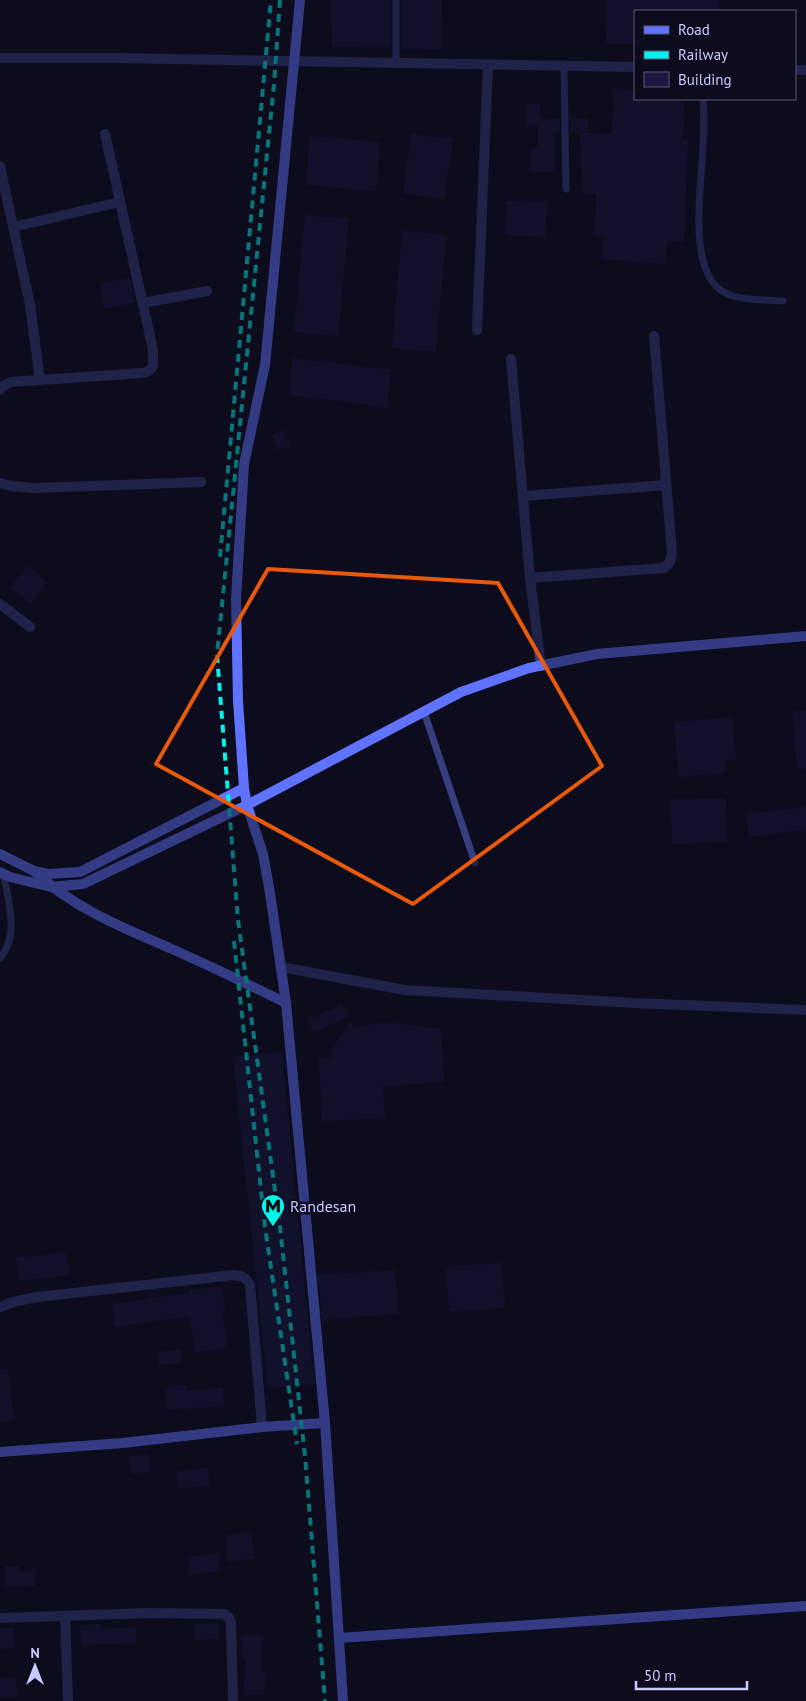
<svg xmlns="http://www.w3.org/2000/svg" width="806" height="1701" font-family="'PT Sans',sans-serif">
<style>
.building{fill:#1a183f}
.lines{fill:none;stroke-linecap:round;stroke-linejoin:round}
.lane{stroke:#363e7e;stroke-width:7}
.street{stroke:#363e7e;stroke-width:10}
.secondary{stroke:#6073ff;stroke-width:10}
.rail{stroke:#00f4e9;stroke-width:4;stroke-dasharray:8 6;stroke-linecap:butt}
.marked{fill:none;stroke:#e8590c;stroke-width:4;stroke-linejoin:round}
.labels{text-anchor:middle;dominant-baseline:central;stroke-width:5;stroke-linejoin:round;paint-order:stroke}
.poi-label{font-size:16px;fill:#c9caff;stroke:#0c0c1e;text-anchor:start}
</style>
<rect width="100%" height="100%" fill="#0c0c1e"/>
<g class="building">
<path d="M331,0H391V46L332,47Z"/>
<path d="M401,0H442L441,50L401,49Z"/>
<path d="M607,0H719V11H635V44H606Z"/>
<path d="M614,89L635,91V99H685L683,115H685L682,139H688L684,242L667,241L665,264L602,259L604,236H595L596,194L583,195L580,133L611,134L615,102L613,101Z"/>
<path d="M527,104H540V119L560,118V132H555V172H531V149H538V125H527Z"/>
<path d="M570,118H588L589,131L570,132Z"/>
<path d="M411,134L453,139L444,199L403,193Z"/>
<path d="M310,136L380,142L376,191L306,185Z"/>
<path d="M506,201L547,203L545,237L505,235Z"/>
<path d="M305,215L349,219L338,336L294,332Z"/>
<path d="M402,231L446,235L436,352L392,348Z"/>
<path d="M130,277L135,302L105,309L100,284Z"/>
<path d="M293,358L391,370L387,407L289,395Z"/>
<path d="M284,430L290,446L278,450L272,435Z"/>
<path d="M27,566L47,582L31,603L10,587Z"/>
<path d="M806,710V769H797L792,711Z"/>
<path d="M732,717L736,760L725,761V773L679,777L674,722Z"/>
<path d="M726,798L727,842L672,844L671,799Z"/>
<path d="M806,807V830L749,837L746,814Z"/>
<path d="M342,1004L348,1017L314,1032L308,1020Z"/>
<path d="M351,1022L353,1028L384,1022L441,1029L444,1082L383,1086L385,1118L322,1121L319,1059L330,1058L333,1047Z"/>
<path d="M282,1052L314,1384L268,1388L233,1057Z"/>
<path d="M66,1252L70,1275L19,1281L16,1258Z"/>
<path d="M502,1263L505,1308L449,1311L446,1266Z"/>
<path d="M395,1270L399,1314L322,1319L318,1275Z"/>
<path d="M222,1286L225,1310H222L227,1348L195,1352L190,1316L115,1327L112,1304L149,1299V1298L190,1293L189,1290Z"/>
<path d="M181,1350V1363L159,1365V1351Z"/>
<path d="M0,1369H8L14,1420L0,1422Z"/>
<path d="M187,1385V1390L223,1388L224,1406L167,1410L166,1386Z"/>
<path d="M148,1454L151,1471L131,1474L128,1457Z"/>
<path d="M208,1468L209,1485L178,1489L176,1471Z"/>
<path d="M251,1532L255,1558L228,1562L225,1535Z"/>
<path d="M218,1554L220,1571L190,1574L188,1557Z"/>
<path d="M5,1566H19V1571H35V1586L5,1587Z"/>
<path d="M218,1623L219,1639L195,1640L194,1624Z"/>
<path d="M100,1624L101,1629L136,1627V1643L81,1645L80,1625Z"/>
<path d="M0,1628H14L15,1648L0,1649Z"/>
<path d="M242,1635H262L261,1672H265L264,1695H244L245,1658H241Z"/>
<path d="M16,1677L17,1697L0,1698V1678Z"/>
</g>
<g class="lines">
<g class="lane">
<path d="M396,64V0"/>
<path d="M564,66L566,189"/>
<path d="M703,99C704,114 704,130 703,145C702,182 688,259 717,287C732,302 763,299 783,301"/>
<path d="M424,712L475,863"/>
<path d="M0,958C20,935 8,899 3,873"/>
</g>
<g class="street">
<path d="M0,58H116L635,67"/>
<path d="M795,70H806"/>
<path d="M0,166L30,305L40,380"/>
<path d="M13,227L120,202"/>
<path d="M143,303L207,291"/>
<path d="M477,330L488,65"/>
<path d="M511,359L530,578L541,666"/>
<path d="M0,390L3,386L11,382L142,373L149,371L153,366V350L105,134"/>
<path d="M0,483L11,486L35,488L201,482"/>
<path d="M523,496L666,485"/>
<path d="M530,578L664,568C670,564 671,560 672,553L654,336"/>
<path d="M0,604L30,627"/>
<path d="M281,967L405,990L634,1003L806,1010"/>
<path d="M0,1307L13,1302L37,1297L234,1275C242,1276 246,1277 250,1285L262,1427"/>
<path d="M65,1616L68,1701"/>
<path d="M0,1618L149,1613L225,1614L229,1618L231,1623L233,1701"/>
</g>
<g class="secondary">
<path d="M300,0L265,365L244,464L236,599L238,701L244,788L247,805L263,854L270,893L286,1003L325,1423L343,1701"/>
<path d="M0,854L34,871L48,874L80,872L244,788"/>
<path d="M34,871C73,908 123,928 172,949C210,966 248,984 286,1003"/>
<path d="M0,872L10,877L51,887L83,884L247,805L461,692L529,668L597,654L806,636"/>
<path d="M0,1452L123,1443L262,1427L325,1423"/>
<path d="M339,1638L806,1606"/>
</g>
<g class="rail">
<path d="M280,0L274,84L217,655L238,920L280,1227L305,1456L325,1701"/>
<path d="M220,557L271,0"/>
<path d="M234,941L265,1227L297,1444"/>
</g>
</g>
<path d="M0 0H806V1701H0ZM268,569L498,583L602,766L413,904L156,764Z" fill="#0c0c1e" fill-opacity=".55" fill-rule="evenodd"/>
<path class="marked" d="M268,569L498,583L602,766L413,904L156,764Z"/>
<defs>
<g id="metro-pin" transform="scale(1.25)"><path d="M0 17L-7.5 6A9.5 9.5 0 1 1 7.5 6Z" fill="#00f4e9" stroke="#0c0c1e"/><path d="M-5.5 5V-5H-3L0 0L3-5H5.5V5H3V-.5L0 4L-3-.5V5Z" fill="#111"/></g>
</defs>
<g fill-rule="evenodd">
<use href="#metro-pin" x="273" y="1206"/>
</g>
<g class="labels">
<g class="poi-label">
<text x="290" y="1206">Randesan</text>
</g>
</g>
<rect x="634" y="10" width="162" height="90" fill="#0c0c1e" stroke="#585878"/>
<rect x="644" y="26" width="25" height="8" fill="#6073ff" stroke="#585878"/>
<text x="678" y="35" font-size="15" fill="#c9caff">Road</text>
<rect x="644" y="51" width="25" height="8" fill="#00f4e9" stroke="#585878"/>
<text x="678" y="60" font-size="15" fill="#c9caff">Railway</text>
<rect x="644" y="72" width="25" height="15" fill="#1a183f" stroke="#585878"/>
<text x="678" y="85" font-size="15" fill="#c9caff">Building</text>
<g transform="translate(35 1666)" stroke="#0c0c1e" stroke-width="4" paint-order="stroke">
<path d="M0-4L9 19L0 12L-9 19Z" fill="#c9caff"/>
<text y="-8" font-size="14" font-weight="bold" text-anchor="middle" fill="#c9caff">N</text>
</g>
<path d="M636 1681v8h111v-8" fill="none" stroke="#c9caff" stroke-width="2.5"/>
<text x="644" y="1681" font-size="15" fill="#c9caff" stroke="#0c0c1e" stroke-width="4" paint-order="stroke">50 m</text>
</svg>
